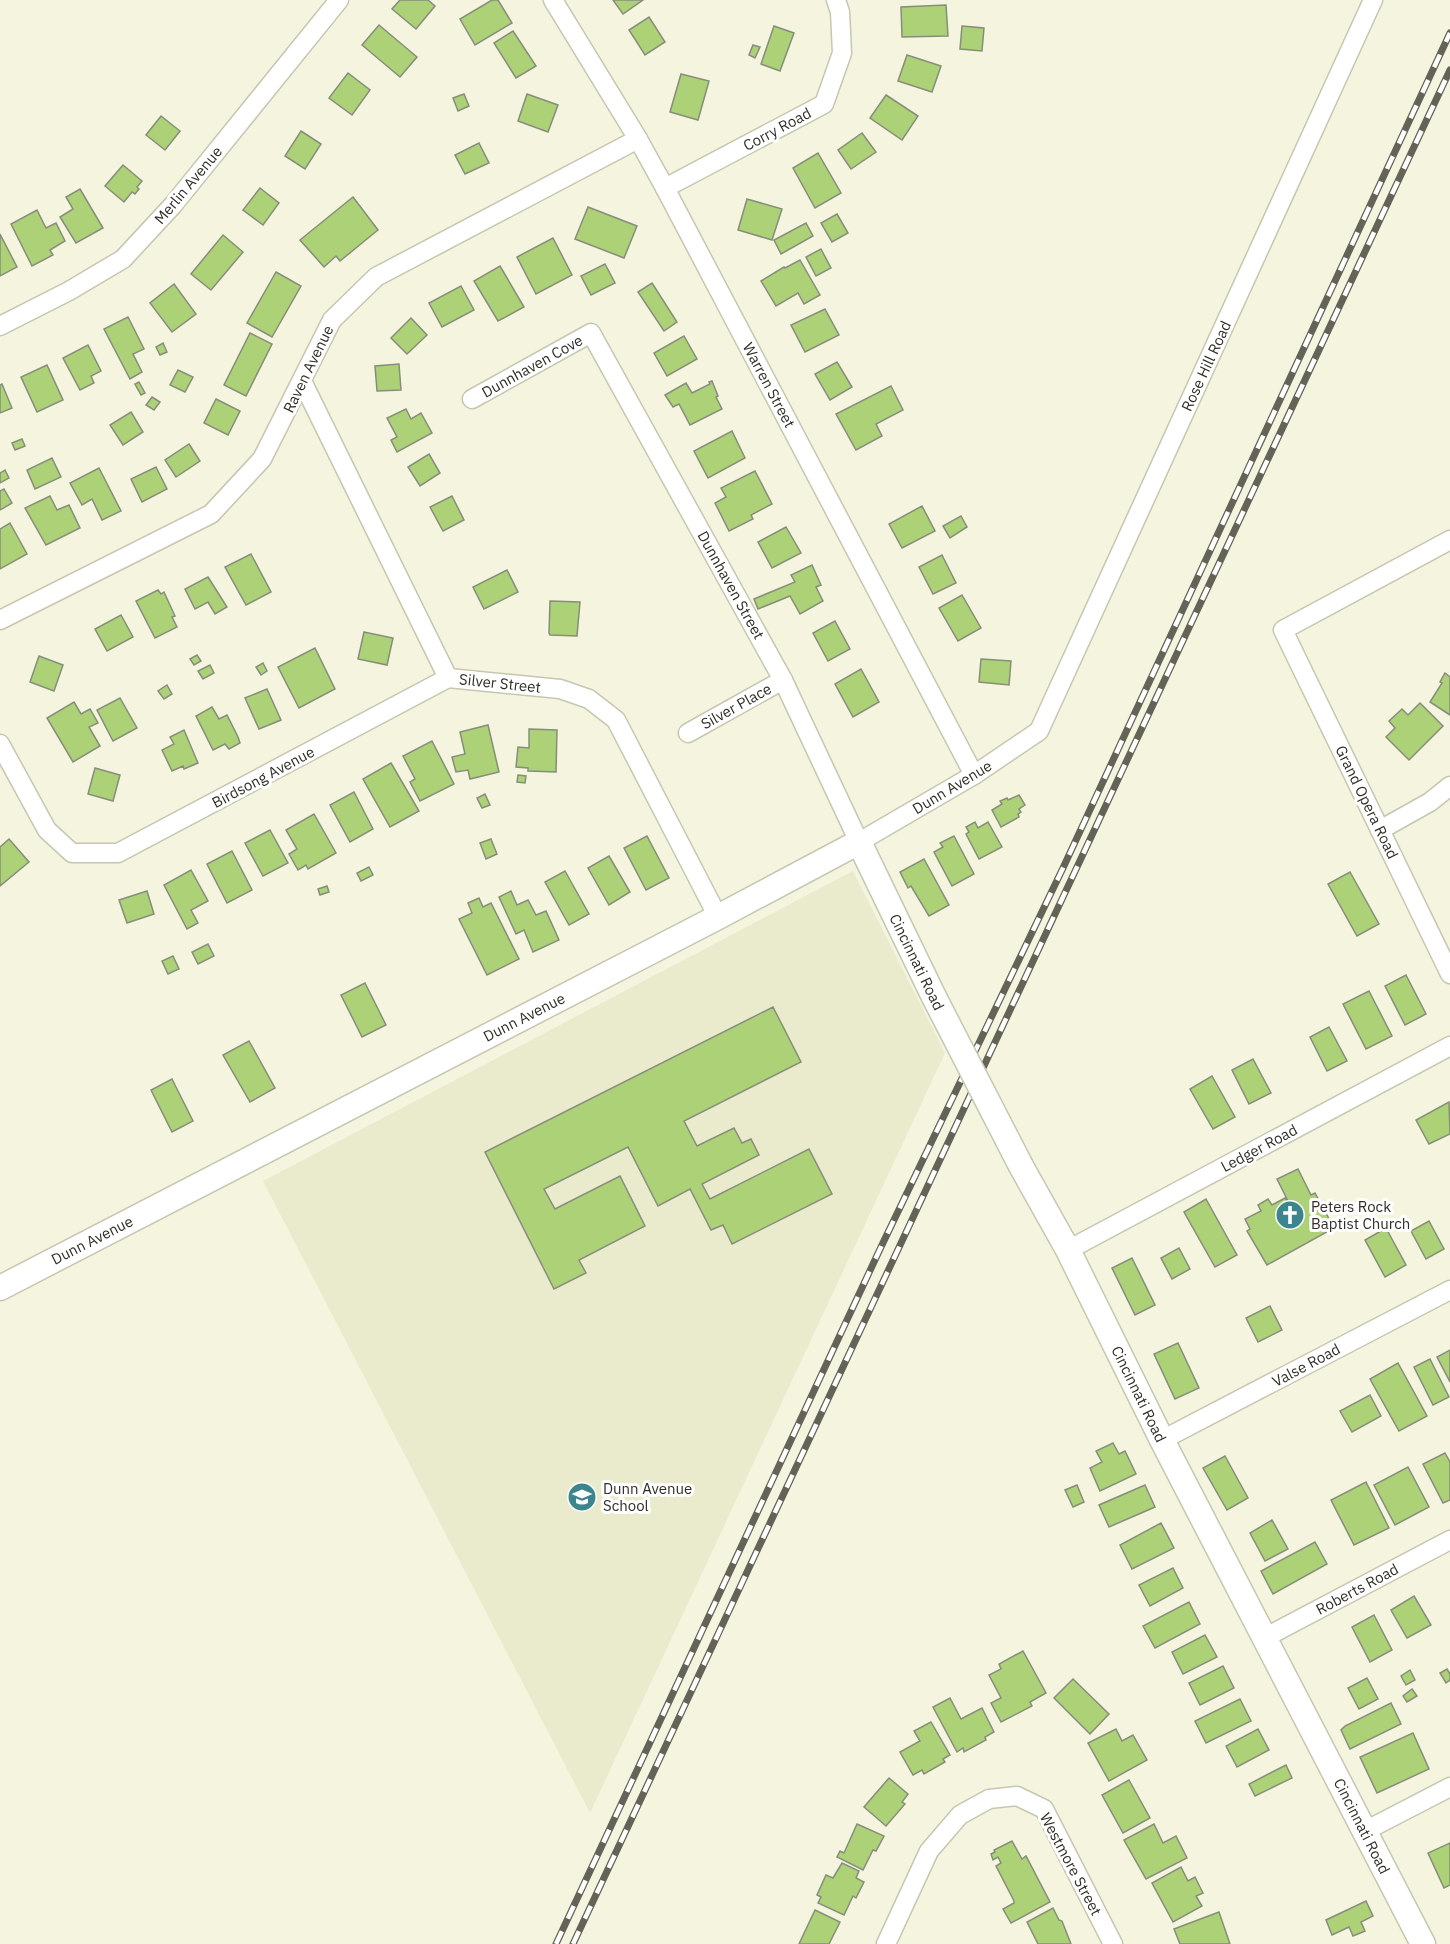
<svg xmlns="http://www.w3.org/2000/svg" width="1450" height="1944" font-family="'IBM Plex Sans',sans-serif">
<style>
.built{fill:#eaeacd}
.building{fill:#add177;stroke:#868e7b;stroke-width:1.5}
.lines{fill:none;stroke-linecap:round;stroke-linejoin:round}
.street-casing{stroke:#c6c7b1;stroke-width:21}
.secondary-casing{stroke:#c6c7b1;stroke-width:27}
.street{stroke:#fff;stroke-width:18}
.secondary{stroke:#fff;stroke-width:24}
.rail-casing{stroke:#636357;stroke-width:7}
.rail{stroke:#fff;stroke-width:4.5;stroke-dasharray:14;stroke-linecap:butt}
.secondary-bridge-casing{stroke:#c6c7b1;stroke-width:27;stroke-linecap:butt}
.secondary-bridge{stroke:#fff;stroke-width:24}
.labels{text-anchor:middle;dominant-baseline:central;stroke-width:6;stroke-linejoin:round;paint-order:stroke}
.street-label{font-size:15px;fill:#2f2f27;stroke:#fff}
.poi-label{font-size:15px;fill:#2f2f27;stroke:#fff;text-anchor:start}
</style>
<rect width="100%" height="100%" fill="#f5f5df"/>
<path class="built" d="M853,871L945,1053L590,1813L263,1181Z"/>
<g class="building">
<path d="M400,0H428L435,6L416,29L392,9Z"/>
<path d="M492,0H498L512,23L475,45L460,19Z"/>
<path d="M613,0H643L623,14Z"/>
<path d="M946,5L948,36L902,37L901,7Z"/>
<path d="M649,17L665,42L645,55L629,30Z"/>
<path d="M379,25L417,57L400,77L362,45Z"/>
<path d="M774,26L794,33L780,71L761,64Z"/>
<path d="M962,26L984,28L982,51L960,49Z"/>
<path d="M513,31L536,66L516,78L494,43Z"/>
<path d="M753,45L760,47L755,58L749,55Z"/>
<path d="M907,55L941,66L932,92L898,81Z"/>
<path d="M348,73L370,90L352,115L329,98Z"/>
<path d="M681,74L709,81L698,120L670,112Z"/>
<path d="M464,94L469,106L458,111L453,98Z"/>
<path d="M527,94L558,105L548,132L518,121Z"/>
<path d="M886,95L918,116L902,140L870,118Z"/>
<path d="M161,116L180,131L165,150L146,135Z"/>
<path d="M301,131L321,144L305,169L285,156Z"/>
<path d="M862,133L876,152L851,169L838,150Z"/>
<path d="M479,143L489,163L465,174L455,155Z"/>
<path d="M818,153L841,193L815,208L793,168Z"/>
<path d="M123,165L142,181L137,187L139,189L135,194L132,192L124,202L105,186Z"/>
<path d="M260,188L279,203L263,225L243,210Z"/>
<path d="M80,189L103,228L76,243L60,217L73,209L66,197Z"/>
<path d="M353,197L378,230L340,261L336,256L324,267L300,240Z"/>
<path d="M747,199L782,209L772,240L738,230Z"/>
<path d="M588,207L637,226L624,258L575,239Z"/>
<path d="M37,210L46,228L56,223L65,241L50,250L53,255L32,266L11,224Z"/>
<path d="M837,214L848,233L832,242L821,223Z"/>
<path d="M806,223L813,236L781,254L774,240Z"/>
<path d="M0,234L17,267L0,276Z"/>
<path d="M223,235L243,252L211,290L191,274Z"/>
<path d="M553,238L572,275L536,294L517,257Z"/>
<path d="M821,249L831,268L816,276L806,257Z"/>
<path d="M800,260L820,295L804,304L798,293L776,306L761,281L784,267L785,268Z"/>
<path d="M605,264L615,283L591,295L581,276Z"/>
<path d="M500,266L524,307L498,321L474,281Z"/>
<path d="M276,272L301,286L272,337L247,323Z"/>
<path d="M652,283L677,322L664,331L638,292Z"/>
<path d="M174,284L196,314L172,332L150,303Z"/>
<path d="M461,286L474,310L442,327L429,303Z"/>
<path d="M825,309L839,335L805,352L791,325Z"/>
<path d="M128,317L144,349L133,354L142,372L130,379L104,329Z"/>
<path d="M411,318L427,335L407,354L391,338Z"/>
<path d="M250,333L272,344L246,396L224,385Z"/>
<path d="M684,336L697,359L667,376L654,353Z"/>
<path d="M163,343L167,352L160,355L156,347Z"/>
<path d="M88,345L101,371L91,376L94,383L80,390L63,358Z"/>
<path d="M837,362L852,387L830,400L815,374Z"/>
<path d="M399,364L401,390L377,391L375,366Z"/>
<path d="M47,365L63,400L37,412L21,377Z"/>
<path d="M178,370L193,377L185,392L170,385Z"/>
<path d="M712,381L718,396L716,397L722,409L690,425L679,404L673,407L665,395L686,383L692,393L710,384L709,382Z"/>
<path d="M139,382L145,393L141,395L135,384Z"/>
<path d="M2,384L12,408L0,413V385Z"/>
<path d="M891,386L903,410L876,424L882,436L856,450L836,414Z"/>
<path d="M152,397L160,402L154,410L146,405Z"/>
<path d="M216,399L240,411L228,435L204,423Z"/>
<path d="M406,409L411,419L421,413L432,433L397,452L391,440L397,437L387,418Z"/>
<path d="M131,412L143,432L123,445L110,425Z"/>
<path d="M732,431L745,458L708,478L694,451Z"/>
<path d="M22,439L25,446L15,450L12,443Z"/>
<path d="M189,444L200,461L176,477L165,460Z"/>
<path d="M429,454L440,473L420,486L408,467Z"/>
<path d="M52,458L61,477L35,489L27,470Z"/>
<path d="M156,467L167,489L142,502L131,479Z"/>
<path d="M99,468L121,511L102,520L92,499L82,505L70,483Z"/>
<path d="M5,470L9,478L0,483V473Z"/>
<path d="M755,471L772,504L751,515L753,519L729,531L715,503L726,497L721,488Z"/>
<path d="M4,489L12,503L0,510V491Z"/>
<path d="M50,496L57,510L69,505L80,528L46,545L25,508Z"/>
<path d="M452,496L464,520L443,531L430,507Z"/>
<path d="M922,506L935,531L902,548L889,524Z"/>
<path d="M961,516L967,527L950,538L943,526Z"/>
<path d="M10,523L27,554L0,569V529Z"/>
<path d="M786,527L801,553L772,568L758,542Z"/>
<path d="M251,554L271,592L246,605L225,567Z"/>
<path d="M942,555L956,583L933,594L919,567Z"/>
<path d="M812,565L821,585L816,587L823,601L800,614L790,596L758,609L754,599L795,582L791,575Z"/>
<path d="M507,570L518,592L484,609L473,587Z"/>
<path d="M208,577L227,607L215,614L208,602L195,609L185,589Z"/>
<path d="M158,590L161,594L164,592L175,616L172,617L177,627L155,638L136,601Z"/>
<path d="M962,595L981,628L958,641L939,608Z"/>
<path d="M550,601L580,602L577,636L550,635L549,633Z"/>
<path d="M121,615L133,637L107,651L95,629Z"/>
<path d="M835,621L850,649L828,661L813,633Z"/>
<path d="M364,632L393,638L387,665L358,659Z"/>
<path d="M315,648L335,689L299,708L278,667Z"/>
<path d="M197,655L201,661L194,665L190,659Z"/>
<path d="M39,656L63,665L54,691L30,682Z"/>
<path d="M981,659L1011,661L1009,685L979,682Z"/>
<path d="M263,663L267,671L261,675L256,667Z"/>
<path d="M210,665L214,673L203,679L198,671Z"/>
<path d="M861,669L879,702L853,717L835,684Z"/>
<path d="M1445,673L1450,677V715L1430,702L1442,683L1440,682Z"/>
<path d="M167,685L172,694L164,699L158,691Z"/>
<path d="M267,689L281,720L259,729L245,698Z"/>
<path d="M120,698L137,728L113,741L97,710Z"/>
<path d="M74,702L81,714L90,709L98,723L89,727L100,746L73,762L47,718Z"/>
<path d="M1420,703L1443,726L1409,760L1386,737L1395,728L1389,721L1402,709L1408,715Z"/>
<path d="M212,707L219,719L227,715L238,737L240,743L229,749L225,744L213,750L196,716Z"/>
<path d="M488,725L499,772L470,779L468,770L456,772L452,757L465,754L460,732Z"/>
<path d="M529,729L557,730L556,772L528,771V768L516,767L518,747L529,748Z"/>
<path d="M184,730L198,763L184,769L183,766L172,771L162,750L174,744L170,737Z"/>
<path d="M432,741L454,784L420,801L410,782L415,779L403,756Z"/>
<path d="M391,763L419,811L390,827L363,779Z"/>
<path d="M95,768L120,775L113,801L88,794Z"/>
<path d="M518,775L526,776L525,783L517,782Z"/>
<path d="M354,792L373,829L350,842L330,805Z"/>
<path d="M485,794L490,805L482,808L477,798Z"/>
<path d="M1019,795L1025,805L1019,809L1021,812L1018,814L1019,817L1001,827L992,810L1002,804L1000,801L1007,798L1008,800Z"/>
<path d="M314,814L336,853L308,869L306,865L298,870L289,854L297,849L286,830Z"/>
<path d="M975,822L978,828L988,822L1002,847L979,859L966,834L969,832L966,827Z"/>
<path d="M270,830L288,863L263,876L245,843Z"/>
<path d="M647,836L669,878L646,890L624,848Z"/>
<path d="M954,836L974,874L952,886L934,852L943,847L940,843Z"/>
<path d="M9,839L29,862L0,886V847Z"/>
<path d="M491,839L497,854L486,859L480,843Z"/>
<path d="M232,851L252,890L227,903L207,864Z"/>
<path d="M609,856L630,892L609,905L588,868Z"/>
<path d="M924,859L949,905L929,916L911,886L908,888L900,872Z"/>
<path d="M369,867L373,875L361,881L357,873Z"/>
<path d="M191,870L208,901L191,910L198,923L187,929L164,885Z"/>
<path d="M565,871L589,914L569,925L545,882Z"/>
<path d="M1350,872L1379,924L1357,936L1328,884Z"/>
<path d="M327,886L329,892L320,895L318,889Z"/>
<path d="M147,891L154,914L127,923L119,900Z"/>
<path d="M511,891L517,905L528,900L536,915L546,911L559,940L533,952L524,930L516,934L499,897Z"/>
<path d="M479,898L483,907L491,903L519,959L487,975L459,919L472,913L468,903Z"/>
<path d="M208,944L214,956L198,964L192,952Z"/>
<path d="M173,956L179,969L168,974L162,961Z"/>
<path d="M1406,975L1426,1014L1405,1025L1385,986Z"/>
<path d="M365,983L386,1025L362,1037L341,995Z"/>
<path d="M1369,991L1392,1036L1366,1049L1343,1004Z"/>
<path d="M773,1007L801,1062L684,1121L697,1146L734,1128L742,1143L751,1139L759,1155L702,1184L710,1199L809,1149L832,1194L732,1244L723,1225L711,1230L690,1189L658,1206L628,1147L544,1189L555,1209L620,1176L645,1226L579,1260L586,1273L554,1289L485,1152Z"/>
<path d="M1329,1027L1347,1061L1327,1071L1310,1037Z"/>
<path d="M249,1041L275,1088L250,1102L223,1055Z"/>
<path d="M1253,1059L1271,1093L1249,1104L1232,1070Z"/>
<path d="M1212,1076L1235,1117L1213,1129L1190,1089Z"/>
<path d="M172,1079L193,1121L172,1132L151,1090Z"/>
<path d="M1449,1102L1450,1134L1429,1144L1416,1120Z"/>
<path d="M1298,1169L1311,1195L1315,1193L1334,1228L1267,1265L1247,1231L1250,1229L1245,1219L1261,1211L1258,1205L1268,1199L1272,1205L1285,1198L1291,1207L1277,1179Z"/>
<path d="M1206,1199L1237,1255L1215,1267L1184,1212Z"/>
<path d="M1429,1221L1444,1249L1426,1259L1411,1231Z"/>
<path d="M1386,1228L1406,1265L1385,1277L1365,1240Z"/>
<path d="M1179,1248L1190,1269L1172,1279L1161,1258Z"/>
<path d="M1132,1258L1155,1305L1135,1315L1112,1268Z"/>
<path d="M1270,1306L1282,1330L1258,1342L1246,1318Z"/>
<path d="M1178,1343L1199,1388L1175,1399L1154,1354Z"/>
<path d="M1450,1350V1382L1437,1357Z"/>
<path d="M1430,1359L1449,1397L1433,1405L1414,1367Z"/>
<path d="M1398,1363L1427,1416L1399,1431L1370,1379Z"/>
<path d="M1370,1395L1381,1416L1352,1432L1340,1411Z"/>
<path d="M1113,1443L1119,1454L1125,1451L1136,1474L1100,1491L1090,1468L1102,1462L1096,1451Z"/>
<path d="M1445,1453L1450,1462V1500L1443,1503L1423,1464Z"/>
<path d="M1225,1456L1248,1498L1227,1510L1203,1468Z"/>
<path d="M1408,1467L1429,1507L1395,1525L1374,1485Z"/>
<path d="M1366,1482L1389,1528L1354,1545L1331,1500Z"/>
<path d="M1077,1485L1084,1502L1073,1507L1065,1490Z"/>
<path d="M1145,1485L1155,1507L1109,1527L1099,1505Z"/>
<path d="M1272,1520L1288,1549L1265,1561L1250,1533Z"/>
<path d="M1161,1523L1174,1548L1132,1569L1120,1545Z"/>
<path d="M1315,1542L1327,1564L1273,1594L1261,1571Z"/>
<path d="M1173,1568L1183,1588L1150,1606L1139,1585Z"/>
<path d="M1414,1596L1431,1625L1407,1638L1391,1610Z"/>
<path d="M1189,1602L1200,1624L1155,1648L1143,1626Z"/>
<path d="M1374,1615L1392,1650L1370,1662L1352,1627Z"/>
<path d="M1205,1635L1217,1657L1183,1674L1172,1652Z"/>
<path d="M1023,1651L1046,1693L1030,1702L1032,1706L1001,1722L991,1703L1001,1698L989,1675L1001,1669L999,1664Z"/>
<path d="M1223,1666L1234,1688L1200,1705L1189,1683Z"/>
<path d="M1447,1669L1450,1674V1680L1446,1683L1440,1673Z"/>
<path d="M1410,1670L1415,1680L1406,1685L1401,1676Z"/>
<path d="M1367,1678L1378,1699L1359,1709L1348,1688Z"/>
<path d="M1073,1679L1109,1714L1090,1734L1054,1698Z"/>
<path d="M1412,1689L1417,1696L1407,1702L1403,1696Z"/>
<path d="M950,1698L961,1719L982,1708L994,1732L985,1737L986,1740L964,1752L963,1748L957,1752L933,1707Z"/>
<path d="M1240,1699L1251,1721L1206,1743L1195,1721Z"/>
<path d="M1391,1703L1401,1724L1350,1749L1341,1730L1345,1726Z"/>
<path d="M931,1722L950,1755L943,1759L945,1762L924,1774L922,1770L913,1775L900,1752L920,1741L914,1731Z"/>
<path d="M1116,1729L1122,1741L1133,1735L1147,1760L1109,1781L1088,1743Z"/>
<path d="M1258,1729L1269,1750L1237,1767L1226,1746Z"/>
<path d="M1413,1733L1429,1769L1377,1793L1360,1757Z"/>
<path d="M1286,1765L1292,1778L1255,1796L1249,1784Z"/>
<path d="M889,1778L908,1794L902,1802L905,1804L886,1826L864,1807Z"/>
<path d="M1129,1780L1150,1818L1123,1833L1102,1795Z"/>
<path d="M857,1824L884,1836L876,1851L873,1850L863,1870L837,1857L840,1851L844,1853Z"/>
<path d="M1154,1824L1163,1843L1176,1836L1187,1858L1146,1879L1124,1840Z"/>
<path d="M1012,1841L1022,1859L1026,1856L1050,1902L1011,1923L1003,1909L1014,1903V1901L996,1866L1001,1863L998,1857L993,1860L991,1854L995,1852L994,1850Z"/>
<path d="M1450,1843V1885L1444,1888L1428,1853Z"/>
<path d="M842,1863L859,1871L856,1878L864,1882L856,1898L853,1896L844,1915L818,1903L821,1897L817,1895L826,1875L833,1878Z"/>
<path d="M1181,1867L1188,1881L1195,1877L1203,1893L1196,1896L1202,1906L1173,1922L1152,1883Z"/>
<path d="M1366,1901L1373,1916L1361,1922L1365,1931L1353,1936L1349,1927L1332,1935L1326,1920Z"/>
<path d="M1053,1908L1059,1920L1062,1921L1071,1944H1038L1027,1922Z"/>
<path d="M815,1910L840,1922L829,1944H799Z"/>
<path d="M1219,1912L1230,1944H1180L1174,1929Z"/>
</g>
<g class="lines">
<g class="street-casing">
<g id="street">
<path d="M553,0L638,139L665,188L974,775"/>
<path d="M665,188L824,104L842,53L840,12L836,0"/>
<path d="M0,326L69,291L123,259L173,205L339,0"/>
<path d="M302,381L448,678"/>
<path d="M472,399L591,333L783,680L859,842L974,775L1039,731L1373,0"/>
<path d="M1450,540L1283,630L1450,974"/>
<path d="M0,620L211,514L262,459L332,320L376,277L638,139"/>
<path d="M448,678L560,689L589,699L616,720L718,917"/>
<path d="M688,733L783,680"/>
<path d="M0,744L47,830L72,853H118L448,678"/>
<path d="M1380,830L1430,802L1450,786"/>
<path d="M1068,1250L1450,1046"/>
<path d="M1162,1440L1450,1290"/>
<path d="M1264,1638L1450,1540"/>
<path d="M1365,1831L1450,1787"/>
<path d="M886,1944L929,1851L960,1815L989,1799L1017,1796L1044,1809L1113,1944"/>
</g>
</g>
<g class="secondary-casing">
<g id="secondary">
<path d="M1021,1166L1068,1250L1162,1440L1423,1944"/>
<path d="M0,1288L718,917L859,842L934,997"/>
</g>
</g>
<use href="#street" class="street"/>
<use href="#secondary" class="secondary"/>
<g class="rail-casing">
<g id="rail">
<path d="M556,1944L881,1247L1063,868L1450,33"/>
<path d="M573,1944L1450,70"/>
</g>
</g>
<use href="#rail" class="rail"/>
<g class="secondary-bridge-casing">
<path id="secondary-bridge" d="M934,997L1021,1166"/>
</g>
<use href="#secondary-bridge" class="secondary-bridge"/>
</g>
<defs>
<g id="church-disc" transform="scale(1.5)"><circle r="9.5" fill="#3d858c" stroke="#fff"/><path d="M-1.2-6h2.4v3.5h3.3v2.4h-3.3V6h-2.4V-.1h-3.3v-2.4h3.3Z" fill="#fff"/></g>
<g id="school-disc" transform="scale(1.5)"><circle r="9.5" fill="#3d858c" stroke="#fff"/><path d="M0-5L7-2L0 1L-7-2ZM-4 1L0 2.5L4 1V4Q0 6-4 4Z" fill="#fff"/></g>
</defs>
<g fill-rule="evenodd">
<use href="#church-disc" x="1290" y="1215"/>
<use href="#school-disc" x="582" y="1497"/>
</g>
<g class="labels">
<g class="street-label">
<text transform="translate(777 129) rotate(-28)">Corry Road</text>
<text transform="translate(188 185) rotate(-50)">Merlin Avenue</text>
<text transform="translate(532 366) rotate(-29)">Dunnhaven Cove</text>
<text transform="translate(1206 366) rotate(-65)">Rose Hill Road</text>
<text transform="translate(308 369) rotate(-64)">Raven Avenue</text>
<text transform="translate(769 385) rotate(62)">Warren Street</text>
<text transform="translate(731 585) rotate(61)">Dunnhaven Street</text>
<text transform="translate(500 683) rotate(6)">Silver Street</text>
<text transform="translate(736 706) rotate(-29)">Silver Place</text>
<text transform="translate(263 777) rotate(-28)">Birdsong Avenue</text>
<text transform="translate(952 787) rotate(-31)">Dunn Avenue</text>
<text transform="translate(1367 802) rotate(64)">Grand Opera Road</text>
<text transform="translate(917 962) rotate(64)">Cincinnati Road</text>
<text transform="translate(524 1017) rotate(-27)">Dunn Avenue</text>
<text transform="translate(1259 1148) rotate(-28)">Ledger Road</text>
<text transform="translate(92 1240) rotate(-27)">Dunn Avenue</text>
<text transform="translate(1306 1365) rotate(-28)">Valse Road</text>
<text transform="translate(1139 1394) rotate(64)">Cincinnati Road</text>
<text transform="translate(1357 1589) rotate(-28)">Roberts Road</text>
<text transform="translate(1362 1826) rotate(63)">Cincinnati Road</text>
<text transform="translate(1071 1864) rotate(62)">Westmore Street</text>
</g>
<g class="poi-label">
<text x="1311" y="1206">Peters Rock<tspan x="1311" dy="17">Baptist Church</tspan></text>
<text x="603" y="1488">Dunn Avenue<tspan x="603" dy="17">School</tspan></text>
</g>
</g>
</svg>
